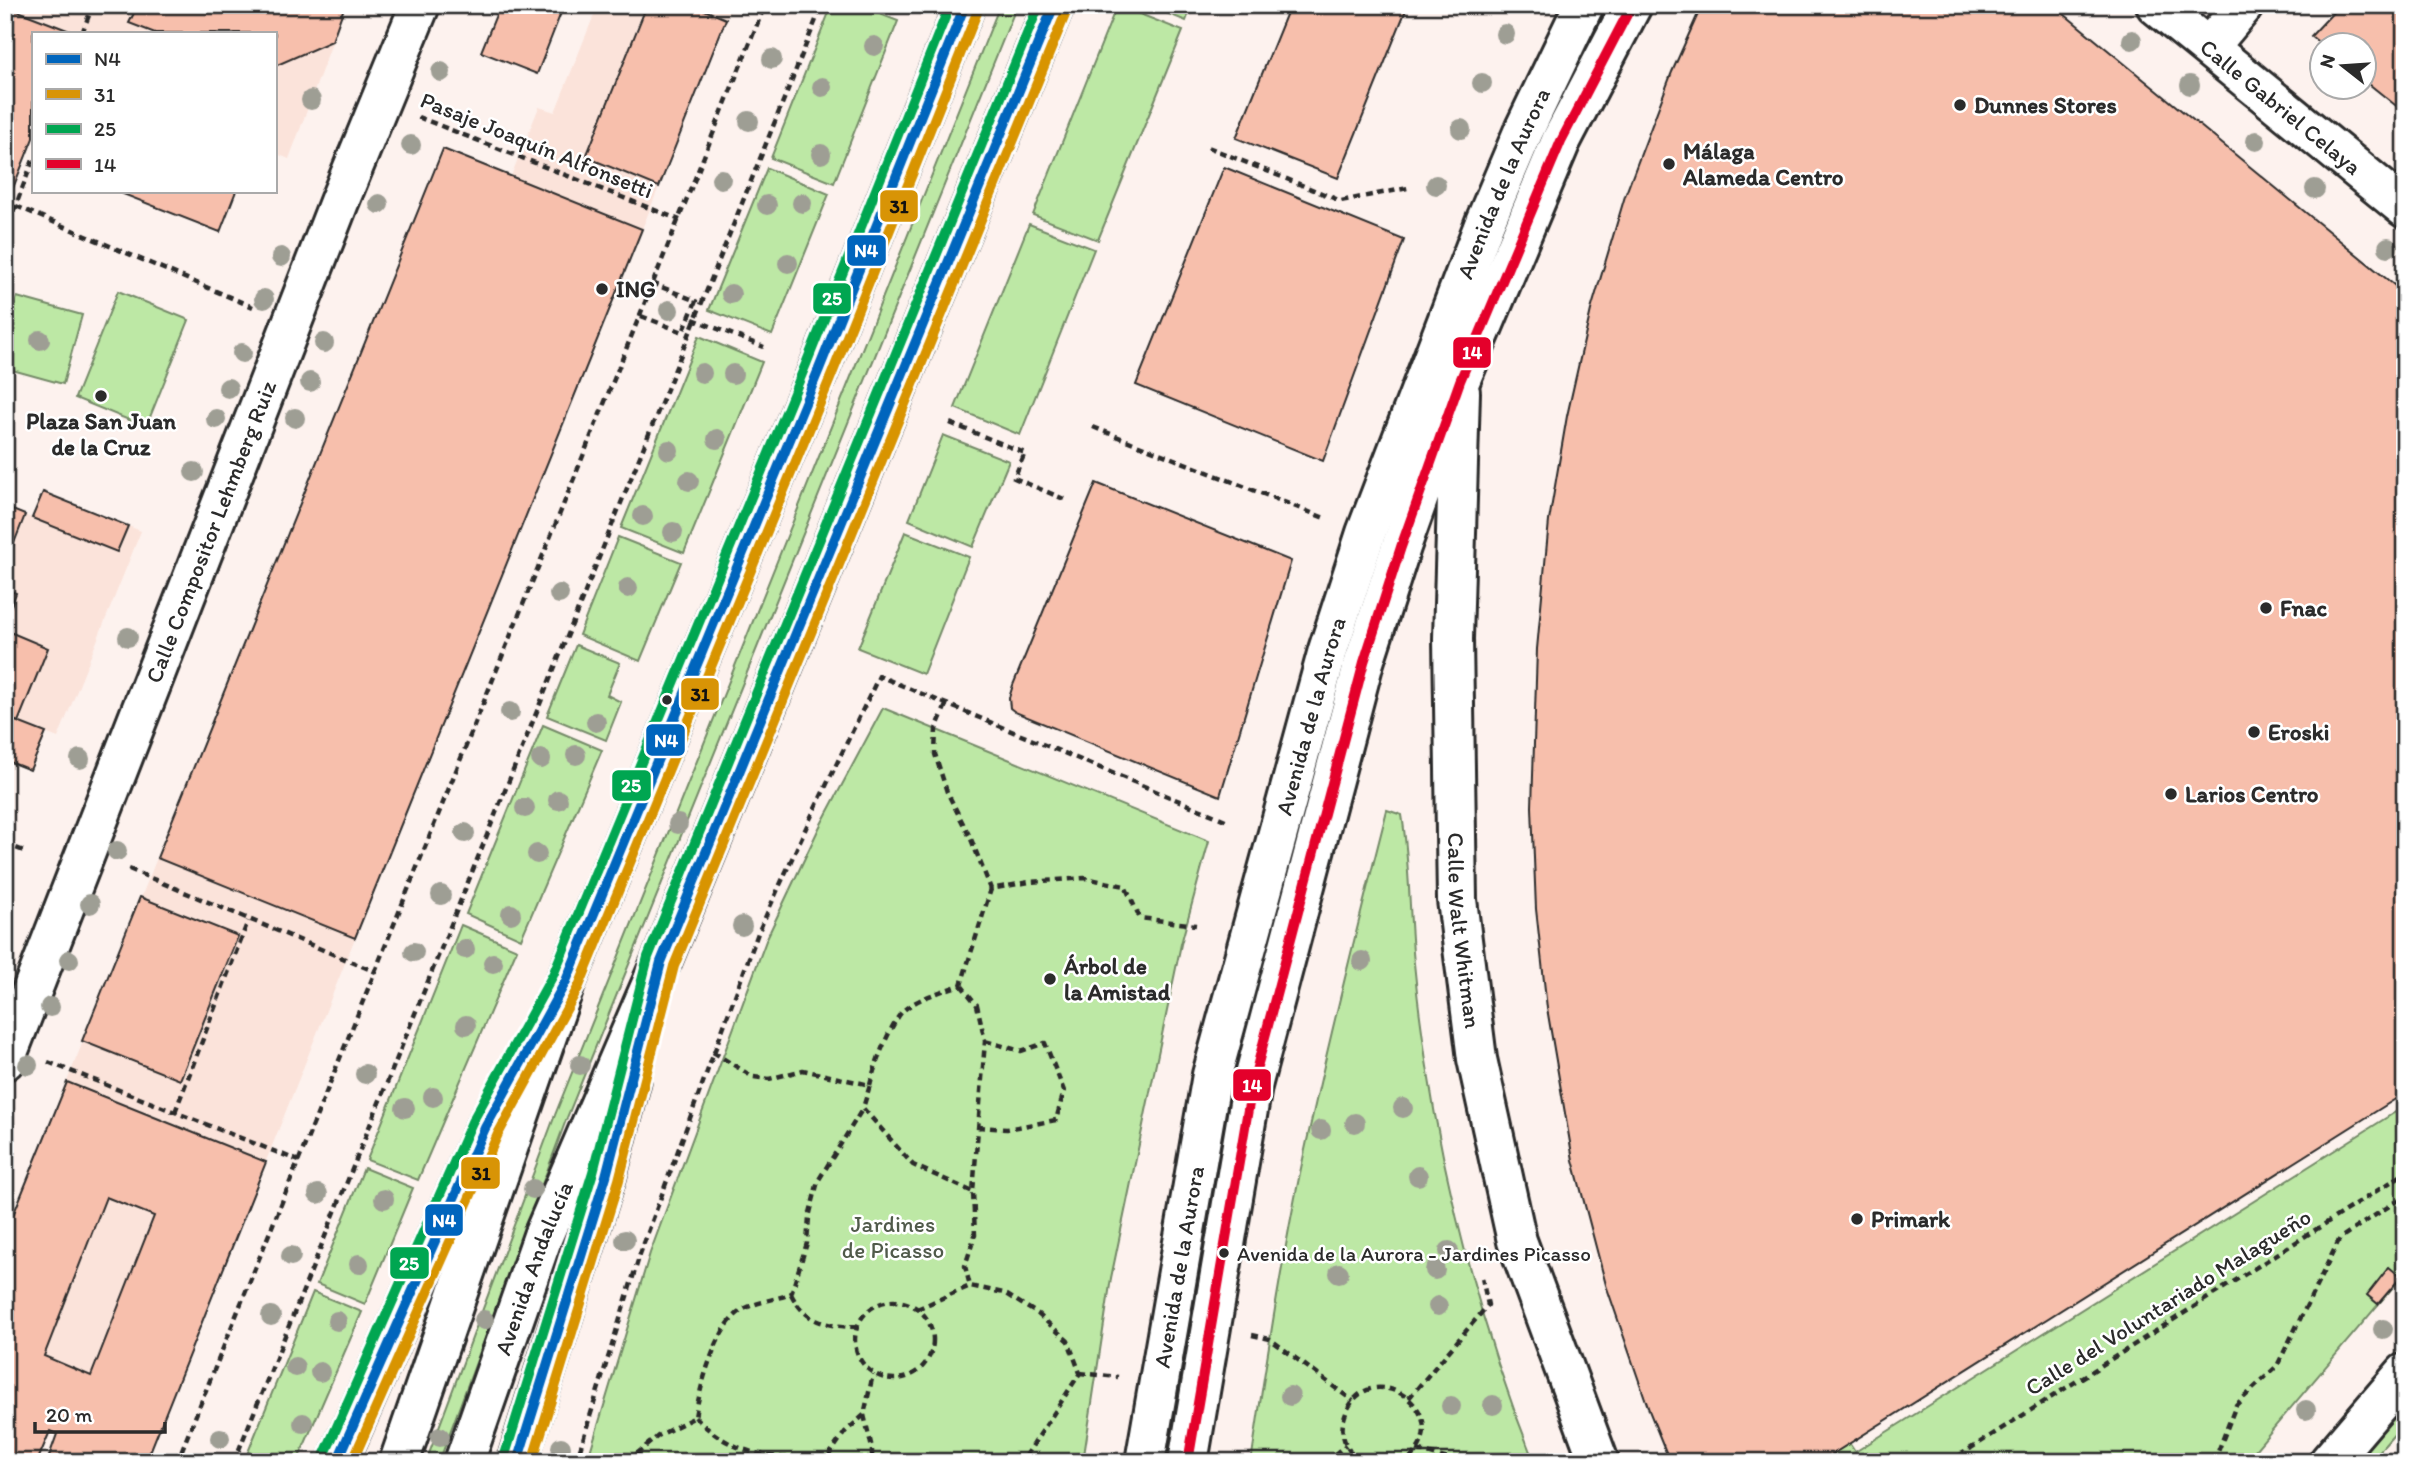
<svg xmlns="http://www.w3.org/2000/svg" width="2410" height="1467" font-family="Itim,sans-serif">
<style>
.built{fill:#fbe3da}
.green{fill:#bde8a5;stroke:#748a68;stroke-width:2}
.building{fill:#f7bfac;stroke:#2b2b2b;stroke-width:2;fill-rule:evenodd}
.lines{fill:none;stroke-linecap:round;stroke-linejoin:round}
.minor-casing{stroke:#2b2b2b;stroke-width:44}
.major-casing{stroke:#2b2b2b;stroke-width:44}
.path{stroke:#2b2b2b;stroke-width:4.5;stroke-dasharray:7 5;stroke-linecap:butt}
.minor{stroke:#fff;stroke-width:38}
.major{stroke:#fff;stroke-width:38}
.bus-1-casing{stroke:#fff;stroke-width:16}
.bus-2-casing{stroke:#fff;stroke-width:16}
.bus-3-casing{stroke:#fff;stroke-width:16}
.bus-4-casing{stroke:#fff;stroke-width:16}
.bus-1{stroke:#0065bd;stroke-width:10}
.bus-2{stroke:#d89406;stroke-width:10}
.bus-3{stroke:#00a651;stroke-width:10}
.bus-4{stroke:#e4002b;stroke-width:10}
.tree{fill:#9e9e94}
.poi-dot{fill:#2b2b2b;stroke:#fff;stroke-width:2.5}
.labels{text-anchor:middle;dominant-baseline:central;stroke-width:5;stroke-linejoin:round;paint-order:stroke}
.bus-label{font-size:21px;fill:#2b2b2b;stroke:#fff;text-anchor:start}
.poi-label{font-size:23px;font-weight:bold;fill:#2b2b2b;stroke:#fff;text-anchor:start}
.street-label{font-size:23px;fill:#2b2b2b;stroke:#fff}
.park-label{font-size:23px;fill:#505a4a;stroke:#fff}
.line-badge{stroke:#fff;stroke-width:2.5}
.badge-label{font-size:19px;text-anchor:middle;font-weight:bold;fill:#fff}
.pale-badge-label{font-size:19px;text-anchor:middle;font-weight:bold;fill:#111}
</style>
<rect width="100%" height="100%" fill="#fdf2ee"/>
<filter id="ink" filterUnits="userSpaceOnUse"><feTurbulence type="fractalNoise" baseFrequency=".0143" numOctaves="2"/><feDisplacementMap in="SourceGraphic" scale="14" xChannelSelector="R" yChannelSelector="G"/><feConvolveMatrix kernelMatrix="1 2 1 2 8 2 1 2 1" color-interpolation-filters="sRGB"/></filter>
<g filter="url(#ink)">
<g class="built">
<path d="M5,5H346L289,159L275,153V33H33V138L5,208Z"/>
<path d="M598,5H732L642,229L511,176L539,107L555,112Z"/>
<path d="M43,492L141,531L58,738L5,717V507L32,518Z"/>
<path d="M157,858L355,938L146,1462L91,1376L44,1356L5,1235Z"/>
</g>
<g class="green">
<path d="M832,5H857L898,21L834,183L771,158Z"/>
<path d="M1000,5H1017L566,1120L439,1462H426L555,1115Z"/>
<path d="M1117,5L1183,31L1098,240L1033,215Z"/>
<path d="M1147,5H1192L1186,21Z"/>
<path d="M767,168L829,194L772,335L709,310Z"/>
<path d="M1029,224L1094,249L1020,435L955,408Z"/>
<path d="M118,291L189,320L146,427L75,398Z"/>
<path d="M17,297L82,315L63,384L5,368V341Z"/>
<path d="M699,336L762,362L684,553L621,528Z"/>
<path d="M943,435L1009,461L973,547L909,520Z"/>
<path d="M905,532L969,557L923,674L858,648Z"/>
<path d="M618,537L681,562L640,661L579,635Z"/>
<path d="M576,645L620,663L607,695L621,702L606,740L547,716Z"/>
<path d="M883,708L1209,841L1181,944L1111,1278L1083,1462H587L650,1253L767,938L819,828Z"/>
<path d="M543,725L602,750L521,939L466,914Z"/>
<path d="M1387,810L1402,815C1410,864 1409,914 1414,963C1430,1131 1471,1305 1534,1462H1251C1266,1365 1280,1269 1300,1173C1326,1051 1356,931 1387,810Z"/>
<path d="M461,925L517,949L418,1180L367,1160Z"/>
<path d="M2405,1106V1273L2245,1462H1832V1454L1849,1443L1855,1452Z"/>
<path d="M364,1168L413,1188L365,1304L317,1284Z"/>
<path d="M313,1292L362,1312L297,1462H244Z"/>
<path d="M2405,1405V1422L2370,1462H2355Z"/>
</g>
<g class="building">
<path d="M138,5H345L332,41L275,66V33H155L129,23Z"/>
<path d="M500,5H564L537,74L481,52Z"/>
<path d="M647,5H693L726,19L659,187L586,157Z"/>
<path d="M1290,5H1408L1338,178L1236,138Z"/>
<path d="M1702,5H2053L2405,294V1093L1820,1462H1670L1650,1413L1606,1285L1573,1160L1547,1008L1536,909L1532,807L1537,649L1549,521L1567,416L1591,310L1625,196L1672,72Z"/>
<path d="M2340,5H2405V113L2364,80V46H2323L2311,36Z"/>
<path d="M5,6L75,33H33V138L5,208Z"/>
<path d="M443,149L642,229L355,938L157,858Z"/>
<path d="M1224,167L1404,240L1323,461L1136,385Z"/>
<path d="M124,191H236L220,232L123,194Z"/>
<path d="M1096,483L1291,561L1220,796L1015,712L1010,708L1009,698L1013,685Z"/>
<path d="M43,492L128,526L117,552L32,518Z"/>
<path d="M5,507L25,515L5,566Z"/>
<path d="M5,589L16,593L5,621Z"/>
<path d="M5,630L48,648L18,722L5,717Z"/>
<path d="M5,717L46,733L30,770L5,760Z"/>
<path d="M140,897L238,936L180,1080L82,1041Z"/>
<path d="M67,1082L266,1162L146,1462H73L58,1456L55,1462H47L57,1434L50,1431L37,1462H5V1235ZM106,1197L154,1216L91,1376L44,1356Z"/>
<path d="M2389,1267L2401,1277L2378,1304L2367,1295Z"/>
</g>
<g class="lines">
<g class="minor-casing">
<g id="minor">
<path id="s1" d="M2156,5L2405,208"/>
<path d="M2209,47L2244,5"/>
<path id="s2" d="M1460,392L1453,639L1457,900L1477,1059L1517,1241L1599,1462"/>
<path id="s3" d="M5,1060L339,202L420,5"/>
</g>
</g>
<g class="major-casing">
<g id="major">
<path d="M337,1462L485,1128L515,1075"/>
<path d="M399,1462L566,981L819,369L965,5"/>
<path id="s4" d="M464,1462L543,1236L661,962L1054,5"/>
<path d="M517,1462L606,1176L631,1079"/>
<path id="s5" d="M1145,1462L1212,1075L1328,650L1366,533L1485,222L1524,130L1584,5"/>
<path d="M1188,1462L1252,1086L1364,662L1401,547L1460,381L1561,141L1632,5"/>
<path d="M2329,1462L2405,1373"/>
</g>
</g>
<g class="path">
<path d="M82,33L93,5"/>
<path d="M418,117L680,220"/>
<path d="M1208,147L1341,201L1408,188"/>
<path d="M16,206L253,307"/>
<path d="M5,234L33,160"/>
<path d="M641,316L683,332L696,301L654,284"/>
<path d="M693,319L764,347"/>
<path d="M950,423L1025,453L1014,478L1064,499"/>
<path d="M1093,427L1327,519"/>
<path d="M946,705L936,729L935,754L947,792L971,839L991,889L1029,882L1085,878L1125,886L1140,918L1196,925"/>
<path d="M5,844L24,851"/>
<path d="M129,869L376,972"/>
<path d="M961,985L977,1005L985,1041L973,1192L975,1235L965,1266L970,1286L1004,1293L1038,1314L1068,1341L1080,1373L1022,1462"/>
<path d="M713,1052L753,1077L769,1079L803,1070L870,1085L863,1108L913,1165L973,1192"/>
<path d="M48,1062L299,1161"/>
<path d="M870,1085C875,1064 888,1030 901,1013C912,1000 945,990 961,985L991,889"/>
<path d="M175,1112L248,921"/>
<path d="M978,1127L1007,1129L1056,1120L1064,1091L1045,1043L1021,1051L985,1041"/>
<path d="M791,1294C806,1323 826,1326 857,1327"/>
<circle cx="894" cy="1340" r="39"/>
<path d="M917,1309L970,1286"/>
<path d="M1252,1335L1270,1339L1353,1401"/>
<path d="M1080,1373L1118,1377"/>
<path d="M1409,1398L1488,1305L1482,1278"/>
<path d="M864,1415L872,1448V1462"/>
<path d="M695,1417C733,1456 777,1462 829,1455L845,1432L864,1415L873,1374"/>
<path d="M1417,1450L1459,1462"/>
<path d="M177,1462L765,5"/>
<path d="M234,1462L822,5"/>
<path d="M576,1462L640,1254L758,933L810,819L879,676L1230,822"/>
<path d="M627,1462L658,1436L695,1417C700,1387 716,1324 744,1309C757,1302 776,1299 791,1294L807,1243L809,1217L818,1181L863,1108"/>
<path d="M1325,1462L1346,1445"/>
<path d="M1360,1462C1347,1452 1339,1435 1344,1419C1365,1347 1465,1416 1405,1462"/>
<path d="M1949,1462L2405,1173"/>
<path d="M1967,1462L1970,1450"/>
<path d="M2214,1462L2236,1405L2277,1366L2340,1238L2405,1196"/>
</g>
<use href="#minor" class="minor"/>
<use href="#major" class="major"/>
<g class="bus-1-casing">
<g id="bus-1">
<path d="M337,1462L485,1128L566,981L819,369L965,5"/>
<path d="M517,1462L606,1176L661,962L1054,5"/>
</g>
</g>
<g class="bus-2-casing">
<g id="bus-2">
<path d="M352,1462L498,1134L579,986L832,374L978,10"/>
<path d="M532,1462L619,1180L674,966L1067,10"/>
</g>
</g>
<g class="bus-3-casing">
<g id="bus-3">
<path d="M324,1456L472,1122L553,975L806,364L950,5"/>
<path d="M504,1458L593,1172L648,957L1039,5"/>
</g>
</g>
<g class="bus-4-casing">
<path id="bus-4" d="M1188,1462L1252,1086L1364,662L1401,547L1460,381L1561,141L1632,5"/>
</g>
<use href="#bus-1" class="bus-1"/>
<use href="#bus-2" class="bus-2"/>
<use href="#bus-3" class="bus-3"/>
<use href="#bus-4" class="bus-4"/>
</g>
<g class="tree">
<circle cx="1505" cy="34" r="10"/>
<circle cx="2132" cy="40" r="10"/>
<circle cx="874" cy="46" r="10"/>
<circle cx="772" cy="59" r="10"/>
<circle cx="441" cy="72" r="10"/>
<circle cx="1482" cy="83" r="10"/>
<circle cx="2190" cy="85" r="10"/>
<circle cx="822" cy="87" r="10"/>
<circle cx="311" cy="100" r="10"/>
<circle cx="749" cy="121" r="10"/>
<circle cx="1461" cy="129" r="10"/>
<circle cx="2256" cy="141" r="10"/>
<circle cx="411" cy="145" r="10"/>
<circle cx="821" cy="154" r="10"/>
<circle cx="721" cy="179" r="10"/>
<circle cx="1436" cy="185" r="10"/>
<circle cx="2315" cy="189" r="10"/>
<circle cx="802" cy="203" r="10"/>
<circle cx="379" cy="204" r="10"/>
<circle cx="767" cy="205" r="10"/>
<circle cx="2388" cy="247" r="10"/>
<circle cx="281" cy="257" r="10"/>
<circle cx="788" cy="263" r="10"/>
<circle cx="731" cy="294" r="10"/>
<circle cx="264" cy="299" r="10"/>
<circle cx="669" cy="310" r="10"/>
<circle cx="40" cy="340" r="10"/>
<circle cx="324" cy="343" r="10"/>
<circle cx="242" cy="353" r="10"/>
<circle cx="702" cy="373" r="10"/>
<circle cx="733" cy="374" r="10"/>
<circle cx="310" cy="382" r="10"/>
<circle cx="228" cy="388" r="10"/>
<circle cx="295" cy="418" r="10"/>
<circle cx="216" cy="419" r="10"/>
<circle cx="717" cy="439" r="10"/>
<circle cx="669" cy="450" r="10"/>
<circle cx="194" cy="472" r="10"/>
<circle cx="689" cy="481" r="10"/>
<circle cx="643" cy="516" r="10"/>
<circle cx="673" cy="532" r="10"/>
<circle cx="628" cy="588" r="10"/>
<circle cx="559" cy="594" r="10"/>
<circle cx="128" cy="637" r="10"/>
<circle cx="510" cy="712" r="10"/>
<circle cx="596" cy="722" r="10"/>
<circle cx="576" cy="755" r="10"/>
<circle cx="80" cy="759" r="10"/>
<circle cx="541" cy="759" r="10"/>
<circle cx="558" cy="800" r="10"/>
<circle cx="525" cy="808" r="10"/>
<circle cx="678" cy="824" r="10"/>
<circle cx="465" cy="833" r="10"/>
<circle cx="117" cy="851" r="10"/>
<circle cx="537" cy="854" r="10"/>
<circle cx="441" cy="895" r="10"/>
<circle cx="90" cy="904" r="10"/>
<circle cx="511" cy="914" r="10"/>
<circle cx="742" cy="926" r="10"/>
<circle cx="465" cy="949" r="10"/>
<circle cx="414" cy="952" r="10"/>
<circle cx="69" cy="960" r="10"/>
<circle cx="1362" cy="961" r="10"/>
<circle cx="493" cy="963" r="10"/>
<circle cx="50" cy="1007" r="10"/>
<circle cx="466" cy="1025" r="10"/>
<circle cx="28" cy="1065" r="10"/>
<circle cx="580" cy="1065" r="10"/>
<circle cx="365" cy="1074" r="10"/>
<circle cx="433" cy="1097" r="10"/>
<circle cx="405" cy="1108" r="10"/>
<circle cx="1403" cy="1108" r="10"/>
<circle cx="1355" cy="1123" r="10"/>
<circle cx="1321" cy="1130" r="10"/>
<circle cx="1418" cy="1176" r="10"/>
<circle cx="533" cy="1189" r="10"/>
<circle cx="318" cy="1194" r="10"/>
<circle cx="384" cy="1199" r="10"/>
<circle cx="625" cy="1240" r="10"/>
<circle cx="1449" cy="1251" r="10"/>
<circle cx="291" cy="1256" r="10"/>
<circle cx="359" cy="1264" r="10"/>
<circle cx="1435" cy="1270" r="10"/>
<circle cx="1339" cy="1273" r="10"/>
<circle cx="1438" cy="1306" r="10"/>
<circle cx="271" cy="1316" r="10"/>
<circle cx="484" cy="1320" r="10"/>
<circle cx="337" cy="1321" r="10"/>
<circle cx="2383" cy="1329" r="10"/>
<circle cx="295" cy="1367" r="10"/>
<circle cx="320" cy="1372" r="10"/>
<circle cx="1290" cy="1396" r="10"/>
<circle cx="1493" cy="1405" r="10"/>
<circle cx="1451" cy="1406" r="10"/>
<circle cx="2306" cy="1410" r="10"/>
<circle cx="303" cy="1423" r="10"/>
<circle cx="440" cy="1437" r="10"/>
<circle cx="220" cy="1438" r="10"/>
<circle cx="561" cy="1447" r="10"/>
</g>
</g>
<g class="poi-dot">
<circle cx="1960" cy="105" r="7"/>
<circle cx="1669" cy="164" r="7"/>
<circle cx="602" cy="289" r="7"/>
<circle cx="101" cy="396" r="7"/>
<circle cx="2266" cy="608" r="7"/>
<circle cx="667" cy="700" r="6"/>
<circle cx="2254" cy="732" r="7"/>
<circle cx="2171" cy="794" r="7"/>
<circle cx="1050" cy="979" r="7"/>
<circle cx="1857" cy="1219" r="7"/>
<circle cx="1224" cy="1253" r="6"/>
</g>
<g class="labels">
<g class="bus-label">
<text x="1237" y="1253">Avenida de la Aurora - Jardines Picasso</text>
</g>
<g class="poi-label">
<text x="1974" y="105">Dunnes Stores</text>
<text x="1683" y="151">Málaga<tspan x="1683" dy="26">Alameda Centro</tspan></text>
<text x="616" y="289">ING</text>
<text x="101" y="421" text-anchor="middle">Plaza San Juan<tspan x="101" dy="26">de la Cruz</tspan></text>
<text x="2280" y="608">Fnac</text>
<text x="2268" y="732">Eroski</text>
<text x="2185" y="794">Larios Centro</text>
<text x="1064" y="966">Árbol de<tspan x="1064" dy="26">la Amistad</tspan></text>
<text x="1871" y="1219">Primark</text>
</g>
<g class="street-label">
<text stroke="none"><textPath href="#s1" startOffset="161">Calle Gabriel Celaya</textPath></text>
<text transform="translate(537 145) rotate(22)">Pasaje Joaquín Alfonsetti</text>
<text stroke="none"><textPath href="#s5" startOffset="1332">Avenida de la Aurora</textPath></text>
<text stroke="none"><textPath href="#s3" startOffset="567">Calle Compositor Lehmberg Ruiz</textPath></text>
<text stroke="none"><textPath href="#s5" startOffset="765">Avenida de la Aurora</textPath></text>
<text stroke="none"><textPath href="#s2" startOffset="539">Calle Walt Whitman</textPath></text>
<text stroke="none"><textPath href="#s4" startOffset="206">Avenida Andalucía</textPath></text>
<text stroke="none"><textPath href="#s5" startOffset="198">Avenida de la Aurora</textPath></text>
<text transform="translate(2168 1302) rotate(-32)">Calle del Voluntariado Malagueño</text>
</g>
<g class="park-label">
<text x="893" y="1224">Jardines<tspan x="893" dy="26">de Picasso</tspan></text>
</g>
</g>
<g class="line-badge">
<rect x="879" y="189" width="40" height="34" rx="7" fill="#d89406"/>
<rect x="846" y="234" width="41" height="33" rx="7" fill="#0065bd"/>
<rect x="812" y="282" width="40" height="33" rx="7" fill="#00a651"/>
<rect x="1452" y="336" width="40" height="33" rx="7" fill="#e4002b"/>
<rect x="680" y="677" width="40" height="34" rx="7" fill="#d89406"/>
<rect x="645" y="723" width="41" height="34" rx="7" fill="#0065bd"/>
<rect x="611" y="769" width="41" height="33" rx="7" fill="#00a651"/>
<rect x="1232" y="1068" width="40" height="34" rx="7" fill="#e4002b"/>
<rect x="460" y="1156" width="41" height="34" rx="7" fill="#d89406"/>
<rect x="424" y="1203" width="40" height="34" rx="7" fill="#0065bd"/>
<rect x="389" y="1246" width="41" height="34" rx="7" fill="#00a651"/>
</g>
<g class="badge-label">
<text x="866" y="257">N4</text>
<text x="832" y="305">25</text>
<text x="1472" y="359">14</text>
<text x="666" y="747">N4</text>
<text x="631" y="792">25</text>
<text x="1252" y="1092">14</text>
<text x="444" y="1227">N4</text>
<text x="409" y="1270">25</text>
</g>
<g class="pale-badge-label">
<text x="899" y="213">31</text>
<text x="700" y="701">31</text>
<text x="481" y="1180">31</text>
</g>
<rect width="2410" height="1467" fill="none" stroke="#fff" stroke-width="28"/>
<rect x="14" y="14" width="2382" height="1439" fill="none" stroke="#2b2b2b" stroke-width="2.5" filter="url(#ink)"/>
<rect x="32" y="32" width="245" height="161" fill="#ffffff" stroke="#aaaaaa" stroke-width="2"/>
<rect x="46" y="54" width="35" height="10" fill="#0065bd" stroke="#aaaaaa" stroke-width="2"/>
<text x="94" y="66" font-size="21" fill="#2b2b2b">N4</text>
<rect x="46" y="89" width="35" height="10" fill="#d89406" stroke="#aaaaaa" stroke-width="2"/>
<text x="94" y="102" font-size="21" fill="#2b2b2b">31</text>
<rect x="46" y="124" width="35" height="10" fill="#00a651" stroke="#aaaaaa" stroke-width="2"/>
<text x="94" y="136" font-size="21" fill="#2b2b2b">25</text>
<rect x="46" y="159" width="35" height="10" fill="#e4002b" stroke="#aaaaaa" stroke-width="2"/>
<text x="94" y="172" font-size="21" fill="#2b2b2b">14</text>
<g transform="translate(2343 66) rotate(287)"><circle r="33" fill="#ffffff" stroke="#aaaaaa" stroke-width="2"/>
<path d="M0-5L12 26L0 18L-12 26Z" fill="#2b2b2b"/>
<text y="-10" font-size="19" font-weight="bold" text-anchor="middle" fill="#2b2b2b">N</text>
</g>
<path d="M35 1422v10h130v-10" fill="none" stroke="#2b2b2b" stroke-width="3.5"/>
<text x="46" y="1422" font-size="21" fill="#2b2b2b" stroke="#ffffff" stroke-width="5" paint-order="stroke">20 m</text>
</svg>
